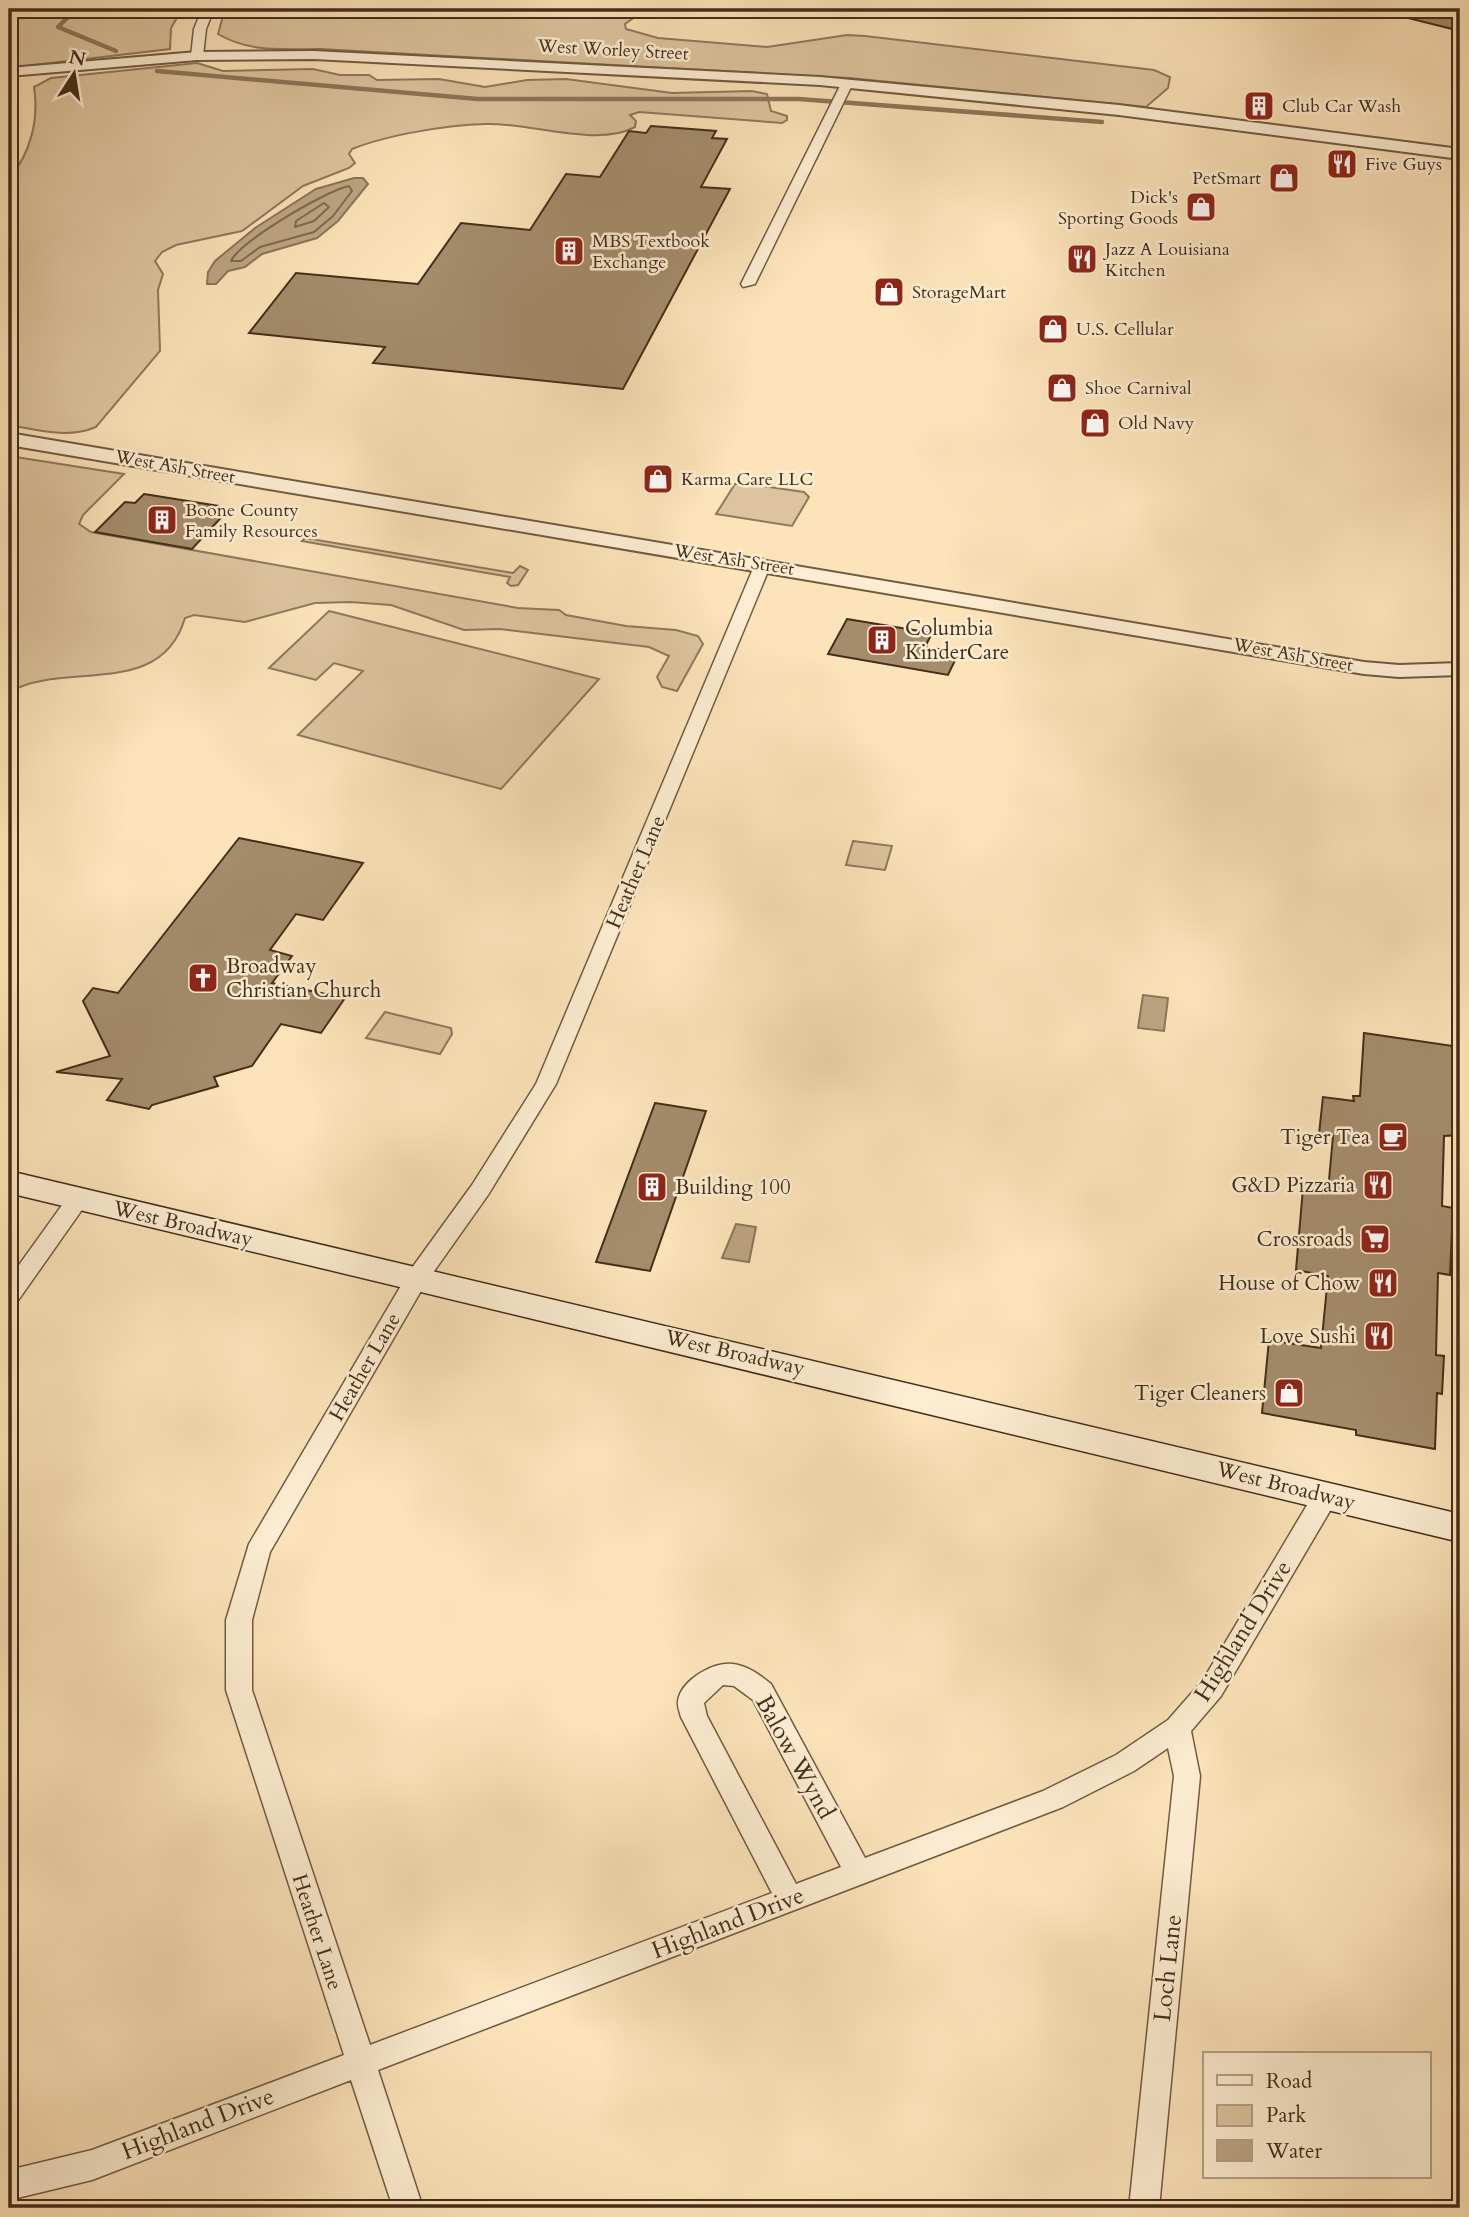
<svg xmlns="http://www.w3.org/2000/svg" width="1469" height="2217" font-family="Cardo,serif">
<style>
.green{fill:#ddc49e;stroke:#90785c;stroke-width:2}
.water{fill:#bda583;stroke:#8d7559;stroke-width:2}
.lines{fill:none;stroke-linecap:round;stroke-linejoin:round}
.shore{stroke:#80694e;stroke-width:2}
.stream{stroke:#8d7559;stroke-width:4.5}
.building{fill:#a48c6c;stroke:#442d19;stroke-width:2}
.minor-casing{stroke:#725a41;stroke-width:3}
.tertiary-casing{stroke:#725a41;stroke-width:4}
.secondary-casing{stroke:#442d19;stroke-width:3}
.minor{fill:#fdedd2;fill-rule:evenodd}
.tertiary{fill:#fdedd2;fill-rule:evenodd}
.secondary{fill:#fdedd2;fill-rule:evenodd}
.labels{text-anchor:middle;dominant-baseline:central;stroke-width:5;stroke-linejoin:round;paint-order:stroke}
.far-street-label{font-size:18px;fill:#442d19;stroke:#fdedd2}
.far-poi-label{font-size:18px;fill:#442d19;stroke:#fdedd2;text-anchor:start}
.poi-label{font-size:21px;fill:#442d19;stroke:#fdedd2;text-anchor:end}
.street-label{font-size:21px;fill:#442d19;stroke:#fdedd2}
.near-street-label{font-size:24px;fill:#442d19;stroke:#fdedd2}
</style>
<rect width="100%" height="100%" fill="#fce3b9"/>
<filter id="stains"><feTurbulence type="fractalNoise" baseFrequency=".00286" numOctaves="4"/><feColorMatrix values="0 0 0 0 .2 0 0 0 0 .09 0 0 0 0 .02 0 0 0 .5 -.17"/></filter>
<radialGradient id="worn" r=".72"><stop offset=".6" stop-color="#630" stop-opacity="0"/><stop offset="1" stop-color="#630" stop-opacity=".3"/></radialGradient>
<g class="green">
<path d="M9,9H182L171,28L170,49L9,68Z"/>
<path d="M225,9H634L630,11L639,14L625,24L626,29L658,38L767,47L847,35L865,36L1154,70L1170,77L1168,88L1146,107L849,78L320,49C284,49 250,53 218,34Z"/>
<path d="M197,63L223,71L313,69L340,75H369L377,80L439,79L485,87L527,80L566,79L672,93L752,91L767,94L771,111L787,116V120L782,123L639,112L630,115L636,121L635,127C597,148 529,122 485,124C447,125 387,135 352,149L349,154L355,163L349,168L303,186L242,231L176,245L162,252L155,261L163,274L158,290L160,351L96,427C68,439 38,430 9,425V178C31,154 39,118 34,87L51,78Z"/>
<path d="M9,456L124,474L83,515L79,524L91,532L518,608L559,610L566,615L626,626L676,630L698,636L703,644L677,691L662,687L657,677L669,656L649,647L500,629L464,630L391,605L350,602L315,603L245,622L194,615L185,618C161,700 65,660 9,692Z"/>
<path d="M741,483L804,492L809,497L792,526L716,514L735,484Z"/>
<path d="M305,538L513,573L520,566L528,570L518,585L511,586L507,583L510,577L302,541Z"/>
<path d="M329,611L599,679L501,789L298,735L363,671L334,663L316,680L269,668Z"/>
<path d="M853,841L892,846L885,870L846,865Z"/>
<path d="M385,1012L451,1028L452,1034L440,1054L366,1038Z"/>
</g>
<g class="water">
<path d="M354,178H363L368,184L338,221L317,238L262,254L245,267L228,271L216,284H207L208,272L215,261L255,228L316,189Z"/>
<path d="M1143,995L1168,998L1164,1031L1138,1028Z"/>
<path d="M736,1224L756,1227L749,1262L722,1258Z"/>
</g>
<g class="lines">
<g class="shore">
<path d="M349,186L352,191L333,216L314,232L260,247L241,261H231C239,242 327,190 349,186Z"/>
<path d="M324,203L329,207L314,221L295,227L296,221Z"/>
</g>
<g class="stream">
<path d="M76,9L58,27L116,51"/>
<path d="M157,71L478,99H799L1102,122"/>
</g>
</g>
<g class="building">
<path d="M1401,9H1460V31L1400,16Z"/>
<path d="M651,126L716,131L712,138L727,139L701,187L730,189L623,389L373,363L385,347L249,333L296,273L418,284L461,223L530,230L566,174L600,177L629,131L646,133Z"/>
<path d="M144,494L219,506L229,509L192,549L95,532L125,502L135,503Z"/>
<path d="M847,619L932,633L925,647L959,652L948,675L828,654Z"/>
<path d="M239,838L363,863L323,920L296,914L270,950L292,956L272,983L345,998L321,1033L281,1024L252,1066L214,1077L218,1086L152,1105L149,1109L107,1100L122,1079L56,1072L110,1056L83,1001L93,988L118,993Z"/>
<path d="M1364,1033L1460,1047V1135L1444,1136L1442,1206L1453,1208L1450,1275L1438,1273L1436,1355L1444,1356L1442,1394L1437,1393L1435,1449L1356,1435V1430L1262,1413L1269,1340L1321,1348L1328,1276L1296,1270L1303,1188L1328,1191L1333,1136L1319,1134L1323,1097L1354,1101L1353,1096H1360Z"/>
<path d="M655,1103L706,1111L650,1271L596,1262Z"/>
</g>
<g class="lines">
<g class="minor-casing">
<g id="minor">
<path d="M202,9H214L206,29L203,56L197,60L191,56L194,29Z"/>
<path d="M843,80L853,83L755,284L743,287L741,284Z"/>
<path d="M763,559L771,564L556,1084L488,1195L425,1284L270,1552L252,1620V1690L370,2045L772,1893L681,1717C680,1713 677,1705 678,1701C681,1680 714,1661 733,1664C748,1666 760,1675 771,1684L865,1858L1043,1791L1116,1755L1168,1720L1203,1680L1316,1490L1325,1487L1334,1490L1337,1497L1334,1504L1221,1696L1191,1731L1200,1776L1159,2208H1129L1174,1776L1168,1748L1134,1771L1063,1807L378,2070L423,2208H393L351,2080L92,2180L9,2200V2170L92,2150L344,2055L226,1690V1620L249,1544L409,1272L472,1185L536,1084L755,564ZM723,1685L734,1686L753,1700L841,1867L796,1884L707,1716L704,1703Z"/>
<path d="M78,1191L86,1194L89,1199L86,1204L17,1302L9,1304V1279L70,1194Z"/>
</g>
</g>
<g class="tertiary-casing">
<g id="tertiary">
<path d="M314,51L820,77L1119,105L1460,149V159L1119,115L820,85L314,59L197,60L9,76V68L197,52Z"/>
<path d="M9,433L1364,662L1399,665L1460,663V675L1399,677L1364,674L9,445Z"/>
</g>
</g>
<g class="secondary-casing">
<path id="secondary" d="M9,1171L1460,1514V1542L9,1193Z"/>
</g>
<use href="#minor" class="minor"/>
<use href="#tertiary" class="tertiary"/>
<use href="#secondary" class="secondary"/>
</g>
<defs>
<g id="building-square" transform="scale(1.575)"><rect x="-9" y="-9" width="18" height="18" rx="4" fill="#8f2418" stroke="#fdedd2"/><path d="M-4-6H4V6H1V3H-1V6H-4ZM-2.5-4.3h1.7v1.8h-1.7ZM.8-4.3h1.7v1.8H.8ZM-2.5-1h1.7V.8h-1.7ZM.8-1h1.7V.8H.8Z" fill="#fff"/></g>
<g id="restaurant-square" transform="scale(1.575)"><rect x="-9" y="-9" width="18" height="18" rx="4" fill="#8f2418" stroke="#fdedd2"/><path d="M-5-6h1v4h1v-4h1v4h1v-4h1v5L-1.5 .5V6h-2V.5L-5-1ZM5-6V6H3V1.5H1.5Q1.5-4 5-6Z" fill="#fff"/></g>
<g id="shop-square" transform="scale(1.575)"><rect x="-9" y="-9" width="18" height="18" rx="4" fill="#8f2418" stroke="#fdedd2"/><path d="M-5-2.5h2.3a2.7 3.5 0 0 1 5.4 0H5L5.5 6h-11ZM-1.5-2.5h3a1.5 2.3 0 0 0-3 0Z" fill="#fff"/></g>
<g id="church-square" transform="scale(1.575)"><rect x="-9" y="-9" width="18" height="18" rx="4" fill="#8f2418" stroke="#fdedd2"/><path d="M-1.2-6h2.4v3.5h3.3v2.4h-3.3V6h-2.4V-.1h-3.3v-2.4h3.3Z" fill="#fff"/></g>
<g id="cafe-square" transform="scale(1.575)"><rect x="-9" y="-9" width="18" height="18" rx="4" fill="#8f2418" stroke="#fdedd2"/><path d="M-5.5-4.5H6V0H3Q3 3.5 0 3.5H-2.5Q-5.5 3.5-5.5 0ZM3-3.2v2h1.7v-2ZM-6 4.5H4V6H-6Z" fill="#fff"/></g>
<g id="supermarket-square" transform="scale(1.575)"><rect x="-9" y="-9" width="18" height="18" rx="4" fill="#8f2418" stroke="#fdedd2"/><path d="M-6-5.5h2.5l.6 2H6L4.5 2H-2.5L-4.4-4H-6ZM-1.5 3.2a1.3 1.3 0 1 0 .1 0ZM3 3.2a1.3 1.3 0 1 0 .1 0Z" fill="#fff"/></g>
</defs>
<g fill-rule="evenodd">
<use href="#building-square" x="1259" y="106"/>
<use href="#restaurant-square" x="1342" y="164"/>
<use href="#shop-square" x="1284" y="178"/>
<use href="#shop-square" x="1201" y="207"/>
<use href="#building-square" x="569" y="251"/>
<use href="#restaurant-square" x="1082" y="259"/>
<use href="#shop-square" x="889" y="292"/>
<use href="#shop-square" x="1053" y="329"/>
<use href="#shop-square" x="1062" y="388"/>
<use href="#shop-square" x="1095" y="423"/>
<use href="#shop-square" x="658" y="479"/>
<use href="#building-square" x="162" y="520"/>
<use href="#building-square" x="882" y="640"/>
<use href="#church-square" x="203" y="978"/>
<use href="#cafe-square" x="1393" y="1137"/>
<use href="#restaurant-square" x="1378" y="1185"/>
<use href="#building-square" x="652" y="1187"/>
<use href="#supermarket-square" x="1375" y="1239"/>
<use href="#restaurant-square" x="1383" y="1283"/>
<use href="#restaurant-square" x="1379" y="1336"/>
<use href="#shop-square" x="1289" y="1393"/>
</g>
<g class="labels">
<g class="far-street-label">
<text transform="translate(613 50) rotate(3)">West Worley Street</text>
<text transform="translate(175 467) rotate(10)">West Ash Street</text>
<text transform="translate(734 560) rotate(9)">West Ash Street</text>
<text transform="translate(1293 655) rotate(10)">West Ash Street</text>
</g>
<g class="far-poi-label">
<text x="1282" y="106">Club Car Wash</text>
<text x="1365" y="164">Five Guys</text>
<text x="1261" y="178" text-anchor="end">PetSmart</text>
<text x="1178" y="197" text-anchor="end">Dick's<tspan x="1178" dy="21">Sporting Goods</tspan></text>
<text x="592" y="241">MBS Textbook<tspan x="592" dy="21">Exchange</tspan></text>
<text x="1105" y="249">Jazz A Louisiana<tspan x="1105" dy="21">Kitchen</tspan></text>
<text x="912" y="292">StorageMart</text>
<text x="1076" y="329">U.S. Cellular</text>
<text x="1085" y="388">Shoe Carnival</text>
<text x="1118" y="423">Old Navy</text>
<text x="681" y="479">Karma Care LLC</text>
<text x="185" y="510">Boone County<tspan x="185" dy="21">Family Resources</tspan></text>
</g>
<g class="poi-label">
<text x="905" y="628" text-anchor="start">Columbia<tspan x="905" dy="24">KinderCare</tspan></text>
<text x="226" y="966" text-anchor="start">Broadway<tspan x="226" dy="24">Christian Church</tspan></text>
<text x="1370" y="1137">Tiger Tea</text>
<text x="1355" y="1185">G&amp;D Pizzaria</text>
<text x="675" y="1187" text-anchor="start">Building 100</text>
<text x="1352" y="1239">Crossroads</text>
<text x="1360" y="1283">House of Chow</text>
<text x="1356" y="1336">Love Sushi</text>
<text x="1266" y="1393">Tiger Cleaners</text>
</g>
<g class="street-label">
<text transform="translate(636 872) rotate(-67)">Heather Lane</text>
<text transform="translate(183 1224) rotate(13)">West Broadway</text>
<text transform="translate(735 1353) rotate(13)">West Broadway</text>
<text transform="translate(365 1367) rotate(-60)">Heather Lane</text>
<text transform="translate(1286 1486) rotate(14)">West Broadway</text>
<text transform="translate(317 1932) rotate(72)">Heather Lane</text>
</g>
<g class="near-street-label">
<text transform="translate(1243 1631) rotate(-58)">Highland Drive</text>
<text transform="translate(795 1757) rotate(61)">Balow Wynd</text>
<text transform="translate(728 1923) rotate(-21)">Highland Drive</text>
<text transform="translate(1168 1968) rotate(-84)">Loch Lane</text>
<text transform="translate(198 2124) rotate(-21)">Highland Drive</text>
</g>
</g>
<rect width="1469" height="2217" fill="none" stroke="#fce3b9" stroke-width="35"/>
<rect x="10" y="10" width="1448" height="2196" fill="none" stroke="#442d19" stroke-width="3.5"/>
<rect x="18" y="18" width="1434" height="2182" fill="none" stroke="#442d19" stroke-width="2"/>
<rect x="1203" y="2052" width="228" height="126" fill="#fdedd2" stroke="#b3a088" stroke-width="2"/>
<rect x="1217" y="2075" width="35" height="10" fill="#fdedd2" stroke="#b3a088" stroke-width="2"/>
<text x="1266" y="2088" font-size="21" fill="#442d19">Road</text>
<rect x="1217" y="2105" width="35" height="21" fill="#ddc49e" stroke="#b3a088" stroke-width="2"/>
<text x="1266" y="2122" font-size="21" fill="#442d19">Park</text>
<rect x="1217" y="2140" width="35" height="21" fill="#bda583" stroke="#b3a088" stroke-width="2"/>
<text x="1266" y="2158" font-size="21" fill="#442d19">Water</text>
<g transform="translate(74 74) rotate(12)" stroke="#fdedd2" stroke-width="5" paint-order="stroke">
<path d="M0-5L12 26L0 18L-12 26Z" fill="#442d19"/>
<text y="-10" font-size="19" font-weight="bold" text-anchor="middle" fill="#442d19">N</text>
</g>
<rect width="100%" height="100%" filter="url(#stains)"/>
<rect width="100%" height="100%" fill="url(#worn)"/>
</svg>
